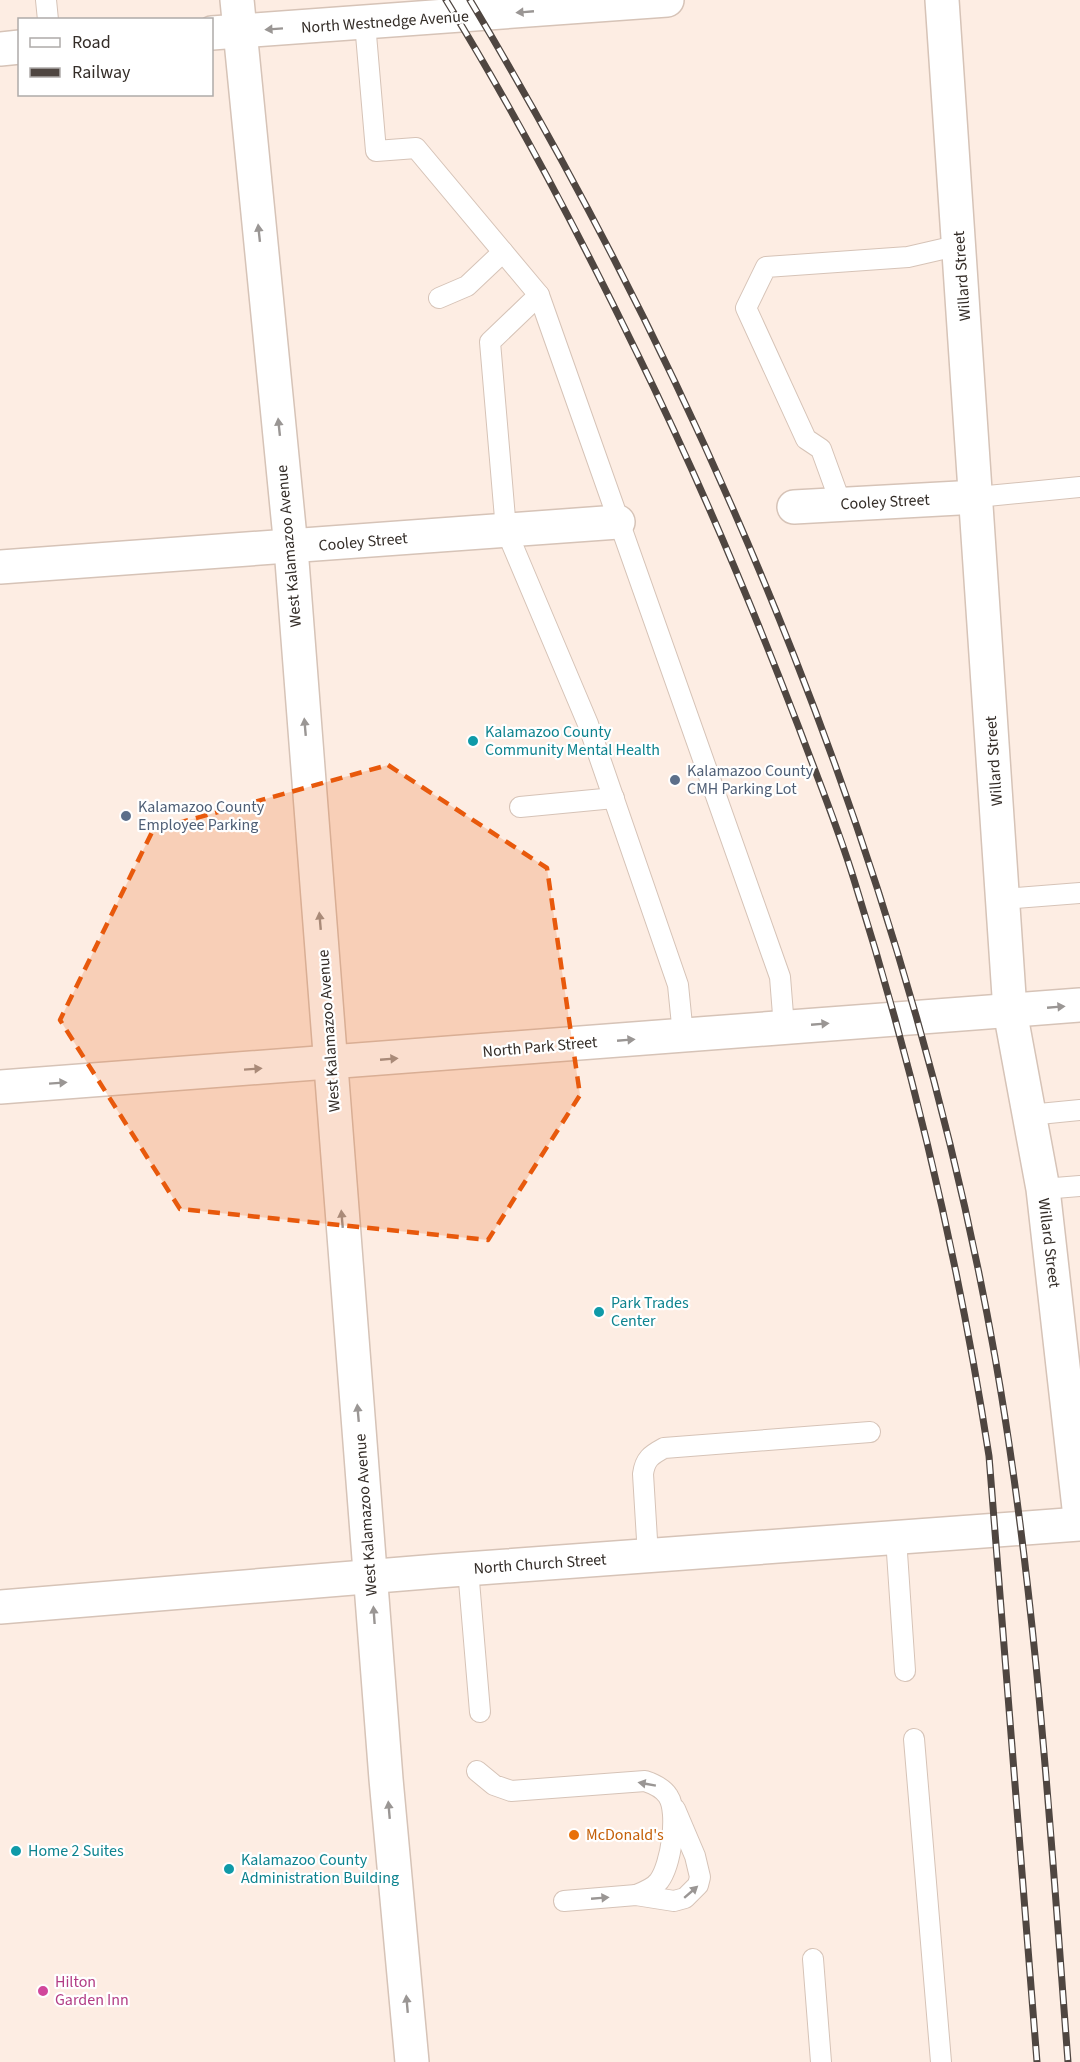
<svg xmlns="http://www.w3.org/2000/svg" width="1080" height="2062" font-family="'Source Sans 3',sans-serif">
<style>
.lines{fill:none;stroke-linecap:round;stroke-linejoin:round}
.service-casing{stroke:#d6c3b7;stroke-width:22}
.minor-casing{stroke:#d6c3b7;stroke-width:36}
.primary-casing{stroke:#d6c3b7;stroke-width:36}
.service{stroke:#fff;stroke-width:20}
.minor{stroke:#fff;stroke-width:33}
.primary{stroke:#fff;stroke-width:33}
.rail-casing{stroke:#4f4641;stroke-width:7}
.rail{stroke:#fff;stroke-width:4.5;stroke-dasharray:14;stroke-linecap:butt}
.oneway{fill:#9a9694}
.marked{fill:#e8590c;fill-opacity:0.2;stroke:#e8590c;stroke-width:4.5;stroke-dasharray:12 8;stroke-linejoin:round}
.culture-dot{fill:#0f9aa8;stroke:#fff;stroke-width:2}
.service-dot{fill:#5c6f8a;stroke:#fff;stroke-width:2}
.food-dot{fill:#e8710a;stroke:#fff;stroke-width:2}
.hotel-dot{fill:#d1479c;stroke:#fff;stroke-width:2}
.labels{text-anchor:middle;dominant-baseline:central;stroke-width:4.5;stroke-linejoin:round;paint-order:stroke}
.street-label{font-size:16px;fill:#342d28;stroke:#fff}
.culture-label{font-size:16px;fill:#0d838f;stroke:#fff;text-anchor:start}
.service-label{font-size:16px;fill:#4e5e75;stroke:#fff;text-anchor:start}
.food-label{font-size:16px;fill:#c56008;stroke:#fff;text-anchor:start}
.hotel-label{font-size:16px;fill:#b23c85;stroke:#fff;text-anchor:start}
</style>
<rect width="100%" height="100%" fill="#fdede3"/>
<g class="lines">
<g class="service-casing">
<g id="service">
<path d="M46,0L48,20"/>
<path d="M365,23L376,151L416,148L539,295L780,977L784,1027"/>
<path d="M539,295L490,342L506,530L588,724L678,985L683,1035"/>
<path d="M439,298L467,286L503,252"/>
<path d="M977,497L1080,487"/>
<path d="M841,504L821,449L806,439L746,308L766,267L908,257L960,245"/>
<path d="M520,807L614,798"/>
<path d="M1002,899L1080,893"/>
<path d="M1029,1115L1080,1110"/>
<path d="M1043,1189L1080,1186"/>
<path d="M896,1538L905,1671"/>
<path d="M648,1556L643,1474C645,1459 651,1455 664,1448L870,1432"/>
<path d="M468,1569L480,1712"/>
<path d="M914,1739L941,2062"/>
<path d="M477,1771L494,1785L511,1791L645,1781C654,1784 663,1788 668,1796C679,1812 671,1865 659,1881C654,1888 644,1892 636,1895"/>
<path d="M564,1901L636,1895L674,1901L685,1898L698,1885L700,1877L695,1856L675,1809"/>
<path d="M813,1959L821,2062"/>
</g>
</g>
<g class="minor-casing">
<g id="minor">
<path d="M942,0L1010,1011L1043,1189L1080,1517"/>
<path d="M794,507L977,497"/>
<path d="M0,567L618,522"/>
<path d="M0,1607L438,1571L1080,1524"/>
</g>
</g>
<g class="primary-casing">
<g id="primary">
<path d="M237,0L291,548L386,1779L412,2062"/>
<path d="M212,33L667,0"/>
<path d="M0,49L20,47"/>
<path d="M0,1087L1080,1005"/>
</g>
</g>
<use href="#service" class="service"/>
<use href="#minor" class="minor"/>
<use href="#primary" class="primary"/>
<g class="rail-casing">
<g id="rail">
<path d="M446,0C516,114 578,232 637,353C697,475 750,600 799,728C818,779 839,830 855,883C914,1071 959,1262 989,1456L1037,2062"/>
<path d="M470,0C718,415 910,879 995,1357C1036,1590 1050,1826 1068,2062"/>
</g>
</g>
<use href="#rail" class="rail"/>
</g>
<defs><path id="oneway-solid" d="M-6-.8H1V-3.2L6.5 0L1 3.2V.8H-6Z" transform="scale(1.5)"/></defs>
<g class="oneway">
<use href="#oneway-solid" transform="translate(525 12) rotate(175)"/>
<use href="#oneway-solid" transform="translate(274 29) rotate(176)"/>
<use href="#oneway-solid" transform="translate(259 233) rotate(-96)"/>
<use href="#oneway-solid" transform="translate(279 427) rotate(-96)"/>
<use href="#oneway-solid" transform="translate(305 727) rotate(-95)"/>
<use href="#oneway-solid" transform="translate(320 921) rotate(-95)"/>
<use href="#oneway-solid" transform="translate(1056 1007) rotate(-5)"/>
<use href="#oneway-solid" transform="translate(820 1024) rotate(-5)"/>
<use href="#oneway-solid" transform="translate(626 1040) rotate(-5)"/>
<use href="#oneway-solid" transform="translate(389 1059) rotate(-5)"/>
<use href="#oneway-solid" transform="translate(253 1069) rotate(-4)"/>
<use href="#oneway-solid" transform="translate(58 1083) rotate(-4)"/>
<use href="#oneway-solid" transform="translate(342 1219) rotate(-95)"/>
<use href="#oneway-solid" transform="translate(358 1413) rotate(-95)"/>
<use href="#oneway-solid" transform="translate(374 1615) rotate(-94)"/>
<use href="#oneway-solid" transform="translate(647 1784) rotate(-170)"/>
<use href="#oneway-solid" transform="translate(389 1810) rotate(-95)"/>
<use href="#oneway-solid" transform="translate(691 1892) rotate(-41)"/>
<use href="#oneway-solid" transform="translate(600 1898) rotate(-5)"/>
<use href="#oneway-solid" transform="translate(407 2004) rotate(-95)"/>
</g>
<path class="marked" d="M388,765L547,868L580,1095L488,1240L180,1209L60,1020L153,830Z"/>
<g class="culture-dot">
<circle cx="473" cy="741" r="6"/>
<circle cx="599" cy="1312" r="6"/>
<circle cx="16" cy="1851" r="6"/>
<circle cx="229" cy="1869" r="6"/>
</g>
<g class="service-dot">
<circle cx="675" cy="780" r="6"/>
<circle cx="126" cy="816" r="6"/>
</g>
<circle class="food-dot" cx="574" cy="1835" r="6"/>
<circle class="hotel-dot" cx="43" cy="1991" r="6"/>
<g class="labels">
<g class="street-label">
<text transform="translate(385 22) rotate(-4)">North Westnedge Avenue</text>
<text transform="translate(962 276) rotate(-94)">Willard Street</text>
<text transform="translate(885 502) rotate(-3)">Cooley Street</text>
<text transform="translate(363 542) rotate(-5)">Cooley Street</text>
<text transform="translate(289 546) rotate(-95)">West Kalamazoo Avenue</text>
<text transform="translate(994 761) rotate(-94)">Willard Street</text>
<text transform="translate(329 1031) rotate(-94)">West Kalamazoo Avenue</text>
<text transform="translate(540 1047) rotate(-5)">North Park Street</text>
<text transform="translate(1049 1243) rotate(83)">Willard Street</text>
<text transform="translate(366 1515) rotate(-94)">West Kalamazoo Avenue</text>
<text transform="translate(540 1564) rotate(-4)">North Church Street</text>
</g>
<g class="culture-label">
<text x="485" y="732">Kalamazoo County<tspan x="485" dy="18">Community Mental Health</tspan></text>
<text x="611" y="1303">Park Trades<tspan x="611" dy="18">Center</tspan></text>
<text x="28" y="1851">Home 2 Suites</text>
<text x="241" y="1860">Kalamazoo County<tspan x="241" dy="18">Administration Building</tspan></text>
</g>
<g class="service-label">
<text x="687" y="771">Kalamazoo County<tspan x="687" dy="18">CMH Parking Lot</tspan></text>
<text x="138" y="807">Kalamazoo County<tspan x="138" dy="18">Employee Parking</tspan></text>
</g>
<g class="food-label">
<text x="586" y="1835">McDonald's</text>
</g>
<g class="hotel-label">
<text x="55" y="1982">Hilton<tspan x="55" dy="18">Garden Inn</tspan></text>
</g>
</g>
<rect x="18" y="18" width="195" height="78" fill="#ffffff" stroke="#aeaba9" stroke-width="1.5"/>
<rect x="30" y="38" width="30" height="9" fill="#ffffff" stroke="#aeaba9" stroke-width="1.5"/>
<text x="72" y="48" font-size="18" fill="#342d28">Road</text>
<rect x="30" y="68" width="30" height="9" fill="#4f4641" stroke="#aeaba9" stroke-width="1.5"/>
<text x="72" y="78" font-size="18" fill="#342d28">Railway</text>
</svg>
